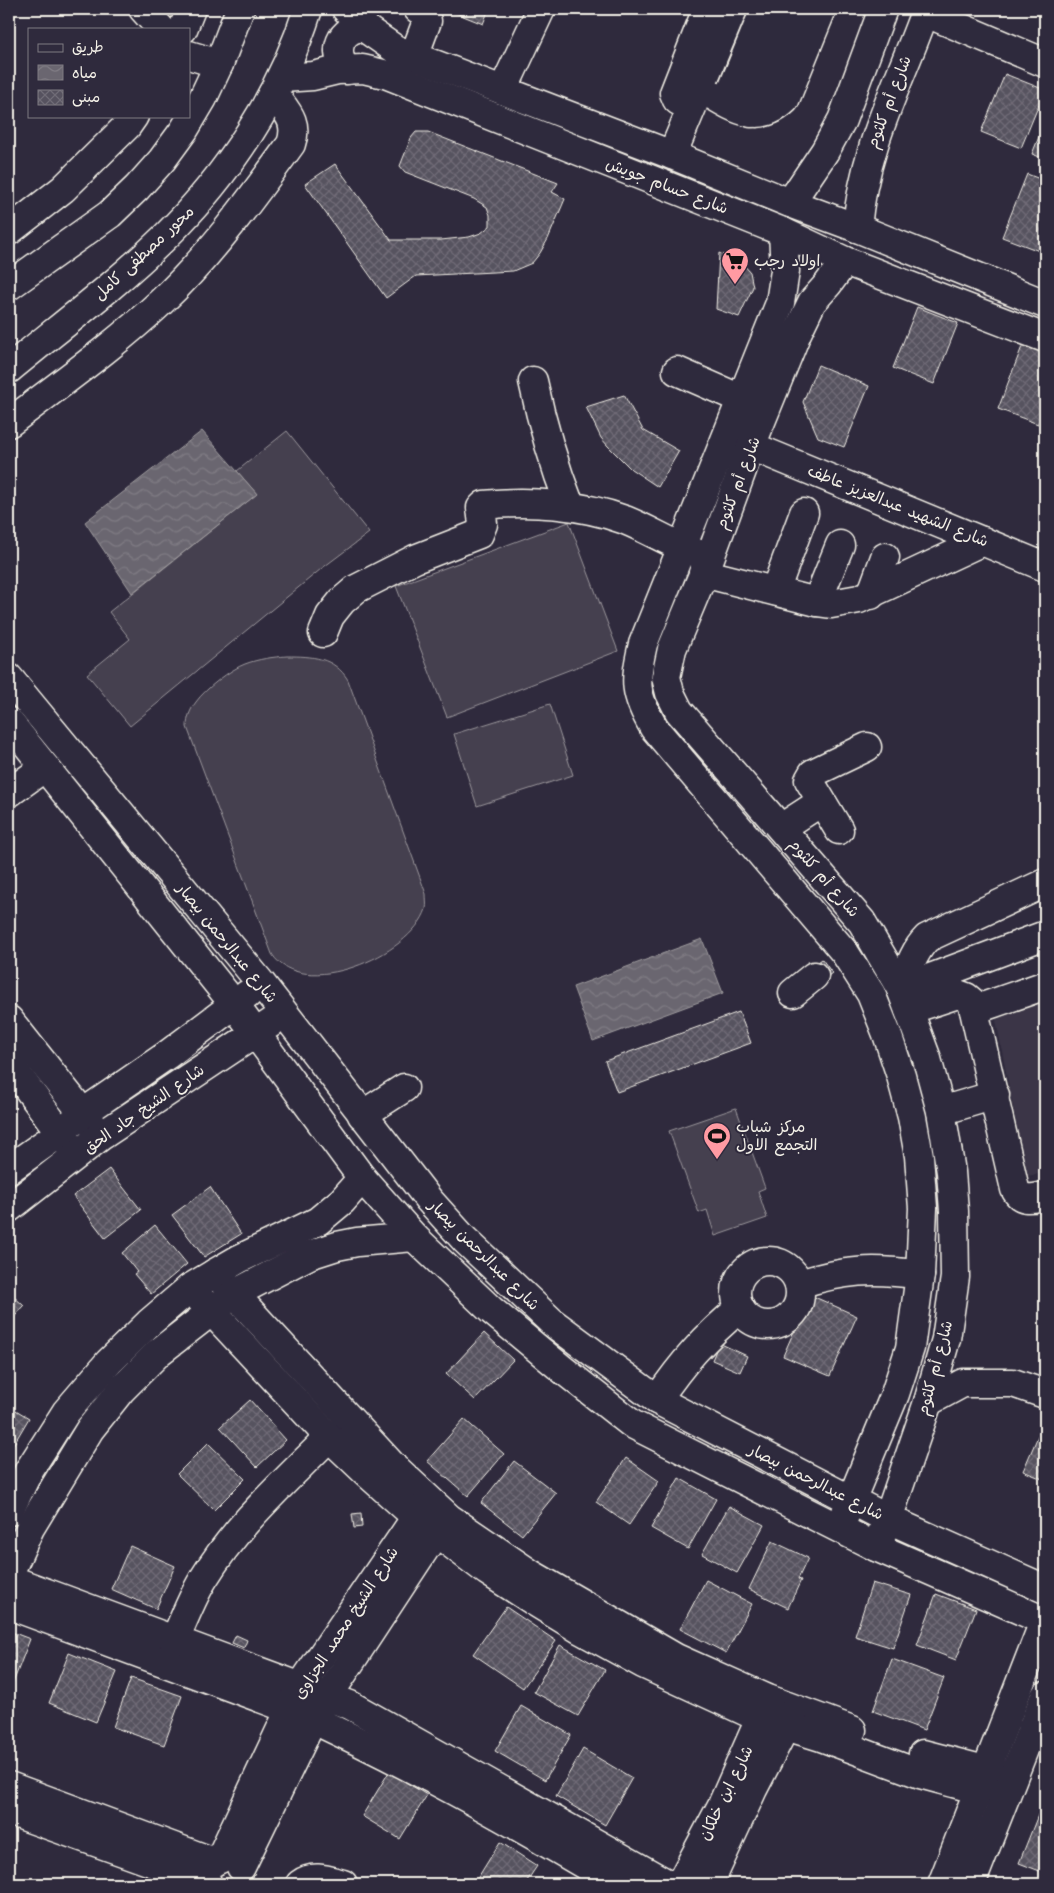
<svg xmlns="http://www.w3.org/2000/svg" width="1054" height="1893" font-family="'Architects Daughter','Playpen Sans Arabic',sans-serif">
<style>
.built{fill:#3b3647}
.grass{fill:#454050;stroke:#9c989c}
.water{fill:url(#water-waves);stroke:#a19ea0}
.building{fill:url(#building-cross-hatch);stroke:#f4f1e8}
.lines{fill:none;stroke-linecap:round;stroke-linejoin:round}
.minor-casing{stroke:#f4f1e8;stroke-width:31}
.major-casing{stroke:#f4f1e8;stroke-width:31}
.minor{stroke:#2f2a3d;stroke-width:28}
.major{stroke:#2f2a3d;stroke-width:28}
.labels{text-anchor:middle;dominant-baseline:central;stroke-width:4;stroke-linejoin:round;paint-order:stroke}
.street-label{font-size:16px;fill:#f4f1e8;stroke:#2f2a3d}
.poi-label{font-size:16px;fill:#f4f1e8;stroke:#2f2a3d;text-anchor:start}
</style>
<defs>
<pattern id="water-waves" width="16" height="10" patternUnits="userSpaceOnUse" patternTransform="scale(1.25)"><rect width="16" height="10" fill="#6a6670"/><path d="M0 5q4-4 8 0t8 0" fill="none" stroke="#807c84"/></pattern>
<pattern id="building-cross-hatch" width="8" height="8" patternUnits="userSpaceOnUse" patternTransform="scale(1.25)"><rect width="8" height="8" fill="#56525f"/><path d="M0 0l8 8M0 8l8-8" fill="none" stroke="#6f6b76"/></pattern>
</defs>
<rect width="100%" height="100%" fill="#2f2a3d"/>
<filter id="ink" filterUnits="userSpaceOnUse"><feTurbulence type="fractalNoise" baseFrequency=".02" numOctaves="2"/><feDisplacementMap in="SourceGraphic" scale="10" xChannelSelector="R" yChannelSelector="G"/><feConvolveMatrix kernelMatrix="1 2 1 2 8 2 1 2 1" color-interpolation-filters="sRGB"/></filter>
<g filter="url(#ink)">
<path class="built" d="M1045,1001V1173L1026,1176L994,1009Z"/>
<g class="grass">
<path d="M287,431L369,533L321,569L130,726L87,674L130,639L109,612L257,494L237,471Z"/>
<path d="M569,522L618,651L447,717L396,586Z"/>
<path d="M287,656C312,656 334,657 348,680L426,894C426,899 427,905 426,909C411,956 301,1001 272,954L187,727C187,718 190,710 196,702C205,689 231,669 245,664C258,659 273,657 287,656Z"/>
<path d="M550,704L573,775L477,806L454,734Z"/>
<path d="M736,1108L765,1188L758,1191L767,1218L715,1236L707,1210L699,1213L669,1131Z"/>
</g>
<g class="water">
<path d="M202,431L257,494L132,593L85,522Z"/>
<path d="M702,939L723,993L593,1041L573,987Z"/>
</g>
<g class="building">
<path d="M446,9H489L483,24Z"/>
<path d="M1005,74L1045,90L1021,148L981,132Z"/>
<path d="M1045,122V159L1032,154Z"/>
<path d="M416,132H428L558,183L552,192L565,199L548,239L540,253L532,263L513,271L416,276L386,298L305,184L335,164L391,240H441L469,237L481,233L490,226V215L487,207L474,199L405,172L400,166L411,138Z"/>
<path d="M1027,174L1045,181V245L1042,252L1002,237Z"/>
<path d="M719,253L743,264L750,272L753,287L739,317L716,309Z"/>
<path d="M917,307L958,323L934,384L893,368Z"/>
<path d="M1023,344L1045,352V406L1038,424L998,409Z"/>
<path d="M818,365L869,386L844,447L818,437L803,402Z"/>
<path d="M624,395L643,430L679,451L658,487L631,469L608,446L601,438L586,407Z"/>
<path d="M822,959L832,973L819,983L809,969Z"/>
<path d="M739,1012L751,1043L617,1092L605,1061Z"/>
<path d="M109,1169L141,1210L105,1238L73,1196Z"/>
<path d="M210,1187L241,1234L204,1257L172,1215Z"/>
<path d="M155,1225L187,1264L151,1294L134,1274L137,1272L122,1253Z"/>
<path d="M9,1292L24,1306L9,1323Z"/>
<path d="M810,1295L857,1316L830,1376L783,1356Z"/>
<path d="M484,1333L513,1360L475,1400L446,1374Z"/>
<path d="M719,1343L747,1356L740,1372L712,1360Z"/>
<path d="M250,1400L286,1440L257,1467L220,1427Z"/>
<path d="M9,1406L29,1418L9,1452Z"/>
<path d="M464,1419L504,1454L468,1496L427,1461Z"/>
<path d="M1041,1429L1045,1431V1480L1023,1471Z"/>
<path d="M208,1443L245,1479L214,1510L177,1474Z"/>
<path d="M626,1458L659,1481L629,1525L596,1502Z"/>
<path d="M514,1461L556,1493L522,1535L481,1503Z"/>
<path d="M679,1478L716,1499L688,1549L651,1528Z"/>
<path d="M729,1506L764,1525L737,1573L702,1554Z"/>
<path d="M361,1513L362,1527L354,1528L352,1514Z"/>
<path d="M772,1541L808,1558L798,1579L801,1580L788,1608L749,1589Z"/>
<path d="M130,1546L175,1566L156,1609L111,1589Z"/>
<path d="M706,1580L752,1604L726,1653L680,1629Z"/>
<path d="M872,1583L911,1595L893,1648L855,1636Z"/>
<path d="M936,1594L976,1609L956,1660L917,1645Z"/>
<path d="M506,1607L556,1641L523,1688L473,1654Z"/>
<path d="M9,1631L30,1639L11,1688L9,1687Z"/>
<path d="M236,1635L247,1640L244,1648L232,1643Z"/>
<path d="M560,1645L605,1670L578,1716L534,1692Z"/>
<path d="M69,1653L117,1672L96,1722L49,1703Z"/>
<path d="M892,1659L944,1678L924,1730L873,1711Z"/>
<path d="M131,1678L182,1696L164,1745L113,1727Z"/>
<path d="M521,1706L571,1735L545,1780L495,1751Z"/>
<path d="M583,1749L632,1778L605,1825L556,1796Z"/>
<path d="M389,1772L427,1795L400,1839L362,1816Z"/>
<path d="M1042,1805L1045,1806V1873L1019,1863Z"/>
<path d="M500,1842L537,1866L525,1884H474Z"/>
</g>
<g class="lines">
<g class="minor-casing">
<g id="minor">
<path d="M143,9L161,29"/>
<path d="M346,9L369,31L395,49L672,155L790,203L857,228L1045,304"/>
<path d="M924,12L1045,63"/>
<path d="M183,29L191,9"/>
<path d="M414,56L427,21L424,12L418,9"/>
<path d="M347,70C331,52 340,28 364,27L359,13"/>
<path d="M282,78L313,76L338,70L363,69L388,75L783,232L845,261L1045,338"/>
<path d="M700,88C729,104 756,128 785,100L822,9"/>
<path d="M503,90L541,9"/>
<path d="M727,102L765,9"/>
<path d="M691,108L677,100L674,93L707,9"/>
<path d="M751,113L794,9"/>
<path d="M672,155L733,9"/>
<path d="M790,203L825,151L842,120L883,9"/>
<path d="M857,228C864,145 899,85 926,9"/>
<path d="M9,231L63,189L127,126L134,116"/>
<path d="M783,232L785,271L780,303L643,644C634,682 634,694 654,728L845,953L871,994L887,1034L901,1076L912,1117L919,1156L923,1208L920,1275L910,1348L895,1394L840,1527"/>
<path d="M845,261L828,284L812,302L797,333L751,446L710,558L672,649L666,677L670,693L679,711L862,922L901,989L927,1059L941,1111L951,1172L954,1211L955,1277L946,1339L928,1402L888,1519L876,1547"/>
<path d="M677,371L741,399"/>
<path d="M533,381C542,424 554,465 570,506"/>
<path d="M9,423C60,384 114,346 161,302C211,255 251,199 291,144C299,121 286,111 273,93"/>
<path d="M751,446L1045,567"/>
<path d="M703,573L817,602L831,604L859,599L983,541"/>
<path d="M775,591L804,513"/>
<path d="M871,595L885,557"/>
<path d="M817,602L840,545"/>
<path d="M323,633L330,616L342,601L356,589L415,559L479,534L483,524L481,508L484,505C529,500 582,504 625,520C650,530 673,545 699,554"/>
<path d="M9,678L261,983L429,1200L465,1240L553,1323L657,1400L888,1519L1045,1589"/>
<path d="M9,722L234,1004L362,1178L414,1237L491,1310L562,1369L632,1424L876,1547L1045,1621"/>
<path d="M9,793L45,767"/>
<path d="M781,828L821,802"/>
<path d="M839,830L809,780L813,773L867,747"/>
<path d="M901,989C908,971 913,952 927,938L1045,883"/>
<path d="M901,989L1045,935"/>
<path d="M793,993L814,976"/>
<path d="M909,1010L958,994L966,997L972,1002L1015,1189C1021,1202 1033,1198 1045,1196"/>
<path d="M974,1010L1043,986"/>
<path d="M9,1020L94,1127"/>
<path d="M9,1063L70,1146"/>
<path d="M941,1111L995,1095"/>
<path d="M362,1115L404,1088"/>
<path d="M9,1169L60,1133L83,1113L167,1055L248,994"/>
<path d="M9,1208L101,1136L271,1023"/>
<circle cx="768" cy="1293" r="32"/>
<path d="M215,1273L391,1464L449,1518L531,1574L676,1658L768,1699L852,1730"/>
<path d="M799,1284C844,1270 873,1268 920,1275"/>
<path d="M190,1288L329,1437L368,1474L416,1517L487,1571L532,1600L581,1630L643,1664L760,1718L821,1737L920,1774L1005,1797"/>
<path d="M657,1400C682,1363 705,1337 740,1308"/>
<path d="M928,1402L963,1383H1013L1045,1394"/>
<path d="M9,1511L29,1470L66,1412L109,1362L149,1323L190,1288L215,1273L239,1259L318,1221L342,1201L362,1178"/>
<path d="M9,1574L30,1528L90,1429L121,1390L159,1352L234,1294L309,1255L337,1246L357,1242L414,1237"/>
<path d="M9,1579L350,1705L668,1884"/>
<path d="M9,1605L290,1709C403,1760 511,1821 617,1884"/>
<path d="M174,1641C184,1620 192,1597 204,1578C237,1524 285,1482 329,1437"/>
<path d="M923,1754L1012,1777"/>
<path d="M9,1786L214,1862"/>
<path d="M9,1811L207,1882"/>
<path d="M220,1859L301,1686L416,1517L427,1504"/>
<path d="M241,1867L313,1719L436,1532L448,1519"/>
<path d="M300,1884C313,1874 328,1880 343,1884"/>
<path d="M680,1884L722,1805L768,1701"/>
<path d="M709,1884L753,1789L794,1710"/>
<path d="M942,1884L1045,1619"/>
<path d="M971,1884L1045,1696"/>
</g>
</g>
<g class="major-casing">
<g id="major">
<path d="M189,55L219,64"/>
<path d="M9,286L110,214L137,188L162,160L184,130L203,98L219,64L240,9"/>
<path d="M9,369C61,326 116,285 165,237C229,174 281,95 308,9"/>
</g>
</g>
<use href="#minor" class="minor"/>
<use href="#major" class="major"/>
</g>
</g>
<defs>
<g id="supermarket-pin" transform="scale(1.4375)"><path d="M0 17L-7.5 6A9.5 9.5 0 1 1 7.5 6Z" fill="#ff9aa2" stroke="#2f2a3d"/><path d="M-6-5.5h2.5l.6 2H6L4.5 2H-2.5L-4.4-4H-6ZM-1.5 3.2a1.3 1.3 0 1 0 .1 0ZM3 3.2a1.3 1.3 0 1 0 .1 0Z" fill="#111"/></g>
<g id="stadium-pin" transform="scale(1.4375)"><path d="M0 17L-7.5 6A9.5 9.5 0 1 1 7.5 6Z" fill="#ff9aa2" stroke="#2f2a3d"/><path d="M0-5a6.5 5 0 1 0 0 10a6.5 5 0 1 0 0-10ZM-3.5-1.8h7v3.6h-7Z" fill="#111"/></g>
</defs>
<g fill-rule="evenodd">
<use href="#supermarket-pin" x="735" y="261"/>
<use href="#stadium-pin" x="717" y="1136"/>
</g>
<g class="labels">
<g class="street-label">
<text transform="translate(889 102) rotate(-69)">شارع أم كلثوم</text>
<text transform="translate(667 186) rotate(21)">شارع حسام جويش</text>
<text transform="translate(144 253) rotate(-43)">محور مصطفى كامل</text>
<text transform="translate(738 483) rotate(-69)">شارع أم كلثوم</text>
<text transform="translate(898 506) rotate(22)">شارع الشهيد عبدالعزيز عاطف</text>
<text transform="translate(824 878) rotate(49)">شارع أم كلثوم</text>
<text transform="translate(227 943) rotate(51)">شارع عبدالرحمن بيصار</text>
<text transform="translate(144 1109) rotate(-35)">شارع الشيخ جاد الحق</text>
<text transform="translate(484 1255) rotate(45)">شارع عبدالرحمن بيصار</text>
<text transform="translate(935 1368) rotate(-75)">شارع أم كلثوم</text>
<text transform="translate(816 1482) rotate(27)">شارع عبدالرحمن بيصار</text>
<text transform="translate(346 1623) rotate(-57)">شارع الشيخ محمد الجزاوى</text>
<text transform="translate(726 1793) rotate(-64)">شارع ابن خلكان</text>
</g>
<g class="poi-label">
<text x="754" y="261">اولاد رجب</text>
<text x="736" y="1127">مركز شباب<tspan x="736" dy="18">التجمع الاول</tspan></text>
</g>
</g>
<rect width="1054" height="1893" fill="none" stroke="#2f2a3d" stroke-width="30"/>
<rect x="15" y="15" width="1024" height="1863" fill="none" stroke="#f4f1e8" stroke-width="2" filter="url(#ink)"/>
<rect x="28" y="28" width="162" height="90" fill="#2f2a3d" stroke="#7e7a81"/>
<rect x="38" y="44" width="25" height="8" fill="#2f2a3d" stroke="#7e7a81"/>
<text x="72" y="52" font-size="15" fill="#f4f1e8">طريق</text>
<rect x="38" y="65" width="25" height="15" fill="url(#water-waves)" stroke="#7e7a81"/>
<text x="72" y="78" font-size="15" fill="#f4f1e8">مياه</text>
<rect x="38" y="90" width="25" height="15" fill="url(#building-cross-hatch)" stroke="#7e7a81"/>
<text x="72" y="102" font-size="15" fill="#f4f1e8">مبنى</text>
</svg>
